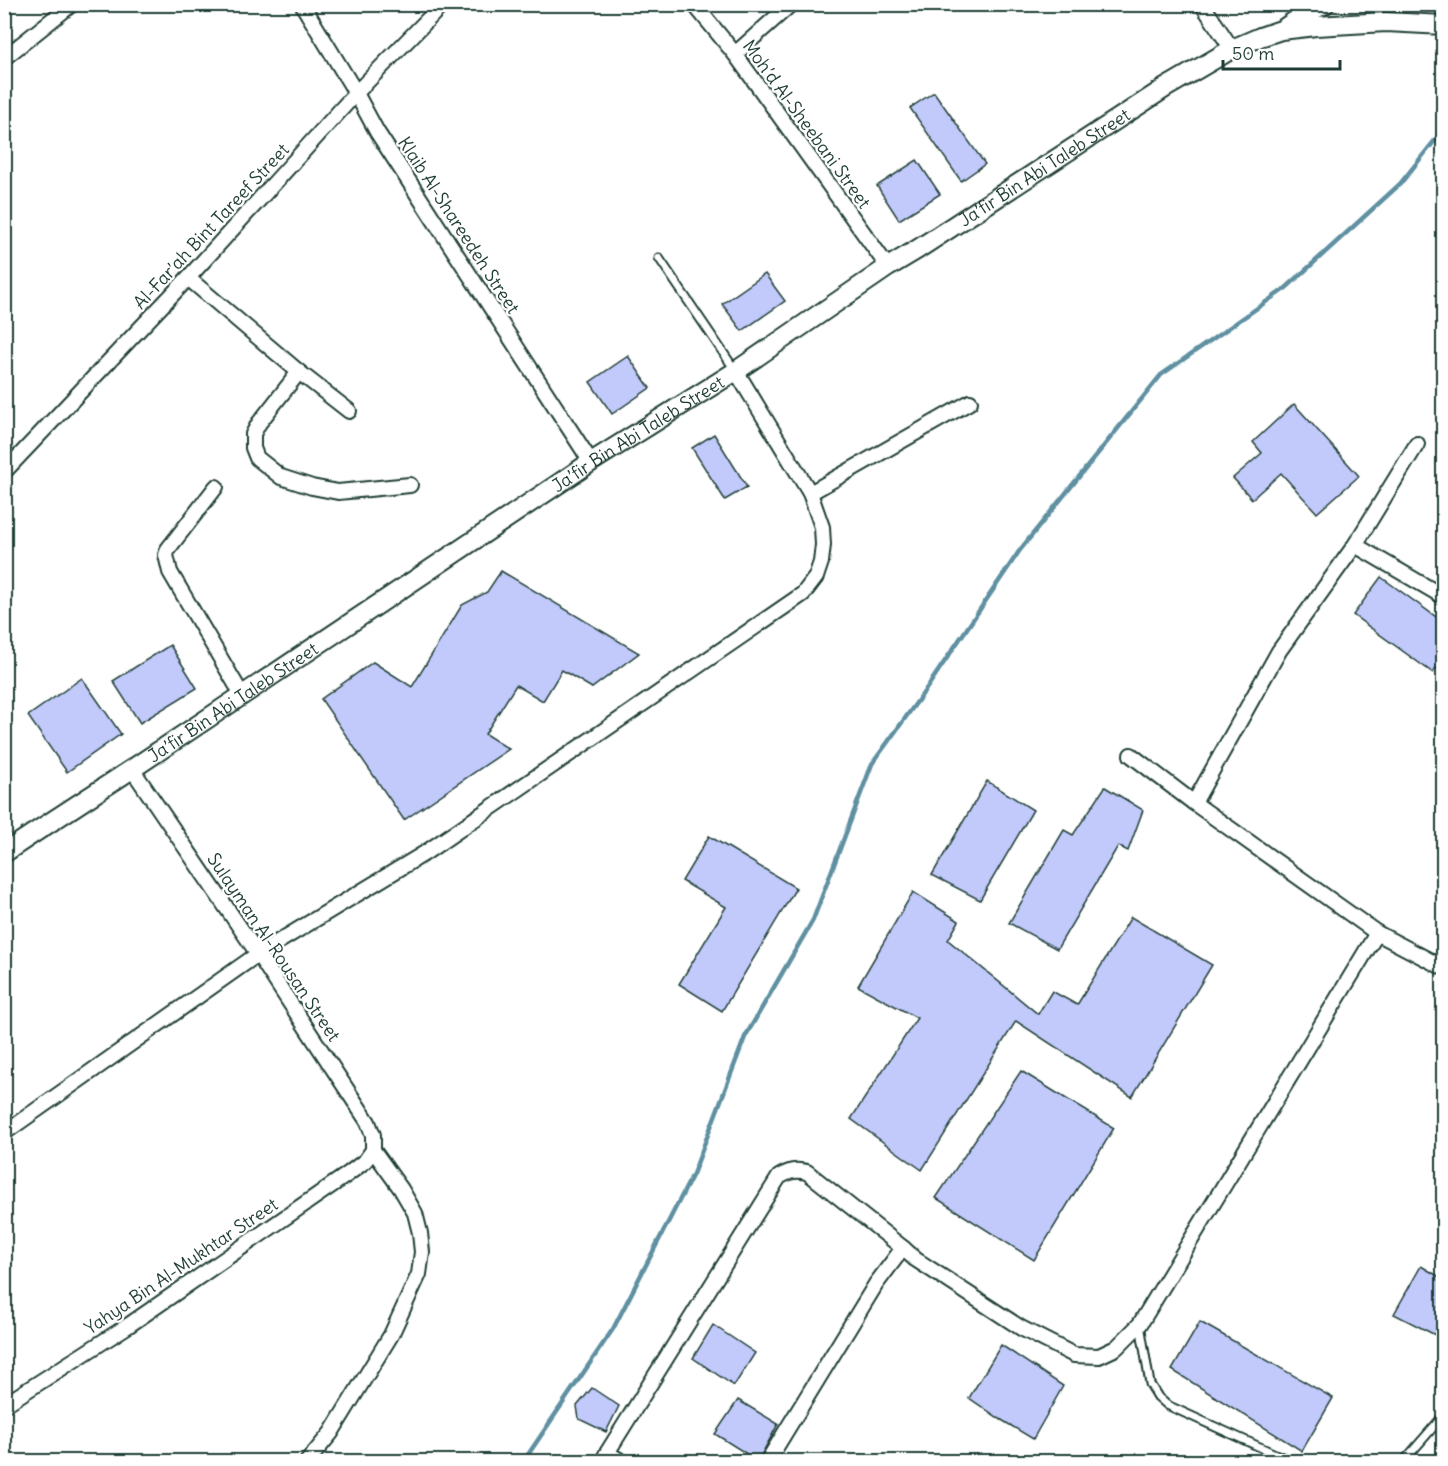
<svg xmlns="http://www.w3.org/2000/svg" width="1448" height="1466" font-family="Delius,sans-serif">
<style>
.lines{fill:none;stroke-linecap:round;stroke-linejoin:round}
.stream{stroke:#5f90a1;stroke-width:4.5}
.building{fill:#c1cafb;stroke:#1f3d34;stroke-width:1.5}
.lane-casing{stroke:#1f3d34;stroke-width:11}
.street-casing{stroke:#1f3d34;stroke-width:18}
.secondary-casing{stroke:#1f3d34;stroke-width:22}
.lane{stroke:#fff;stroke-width:7}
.street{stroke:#fff;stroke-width:14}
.secondary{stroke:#fff;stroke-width:18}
.labels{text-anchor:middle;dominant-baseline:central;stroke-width:4.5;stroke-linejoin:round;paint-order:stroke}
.street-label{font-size:18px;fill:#1f3d34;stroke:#fff}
</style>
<rect width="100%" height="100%" fill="#fff"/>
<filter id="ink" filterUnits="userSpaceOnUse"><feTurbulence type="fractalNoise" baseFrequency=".0167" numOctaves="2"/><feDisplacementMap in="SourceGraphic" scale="12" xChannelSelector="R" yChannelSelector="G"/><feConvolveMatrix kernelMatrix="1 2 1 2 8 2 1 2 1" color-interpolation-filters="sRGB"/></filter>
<g filter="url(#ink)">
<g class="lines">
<path class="stream" d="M523,1462L613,1329L693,1174L745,1037L813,920L872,764L924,692L1020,550L1161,375L1286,288L1400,184L1444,129"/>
</g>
<g class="building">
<path d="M934,92L985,164L961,181L910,108Z"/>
<path d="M917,160L940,194L899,220L877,186Z"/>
<path d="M765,274L785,301L742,331L722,304Z"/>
<path d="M628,356L650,388L612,414L590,382Z"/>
<path d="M1294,404L1359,476L1317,513L1281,473L1252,499L1233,478L1262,453L1253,442Z"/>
<path d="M714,434L747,487L725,500L692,448Z"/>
<path d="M501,571L639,653L592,688L562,670L543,701L516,685L485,734L509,749L404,820L321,699L373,662L412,687L462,605L487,592Z"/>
<path d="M1381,577L1443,622V659L1433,673L1353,615Z"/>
<path d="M170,645L197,688L140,723L113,681Z"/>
<path d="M82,678L121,734L67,772L28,716Z"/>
<path d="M987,781L1033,810L980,900L932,875Z"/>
<path d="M1105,787L1143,810L1128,851L1118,846L1057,949L1009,923L1064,830L1073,835Z"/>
<path d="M709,836L796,888L722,1011L679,984L726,907L682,881Z"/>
<path d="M913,892L959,921L948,940L1038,1014L1052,991L1077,1005L1131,917L1212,965L1132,1097L1016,1021L922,1170L851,1119L917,1018L858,986Z"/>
<path d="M1021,1071L1114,1128L1034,1260L936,1198Z"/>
<path d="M1421,1266L1443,1279V1339L1394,1314Z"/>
<path d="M1200,1322L1333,1398L1302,1451L1172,1370Z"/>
<path d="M713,1325L755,1353L734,1386L693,1358Z"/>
<path d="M1001,1345L1063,1386L1033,1439L1000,1419L969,1398Z"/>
<path d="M592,1388L619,1406L606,1432L579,1419L577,1406Z"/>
<path d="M738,1400L778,1424L758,1461L715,1434Z"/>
</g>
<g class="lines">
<g class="lane-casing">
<g id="lane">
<path d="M659,258L735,370"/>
<path d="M1140,1324L1150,1384L1158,1397L1167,1405L1293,1462"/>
<path d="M1403,1462L1444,1415"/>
</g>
</g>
<g class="street-casing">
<g id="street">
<path d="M302,4L356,93L377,132L591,462"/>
<path d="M694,4L735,54L888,267"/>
<path d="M1202,4L1232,49"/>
<path d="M735,54L791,4"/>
<path d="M4,58L72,4"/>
<path d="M188,278L299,372L349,411"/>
<path d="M299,372L259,423L253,434V448L257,458L281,477L312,487L338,492L410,485"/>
<path d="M4,472L188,278L356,93L443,4"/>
<path d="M216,487L168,549L166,555L170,572L242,695"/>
<path d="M810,493L970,402"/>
<path d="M1355,545L1444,597"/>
<path d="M1131,755L1194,803L1377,933L1444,968"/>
<path d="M132,769L258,954L368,1122L373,1135V1150"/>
<path d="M1194,803L1279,651L1355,545L1417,444"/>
<path d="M4,1133L258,954L425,853L803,594L816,577L821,562L823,545L822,527L810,493L736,371"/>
<path d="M4,1405L129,1325L348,1174L365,1161L373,1150"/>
<path d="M607,1453L779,1177C789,1171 796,1169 807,1172L903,1248"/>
<path d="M307,1462L331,1433L391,1335L419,1274L422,1252L420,1233L415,1213L401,1189L373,1150"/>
<path d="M602,1462L607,1453L623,1462"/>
<path d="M767,1462L876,1284L903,1248L915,1259L1021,1328L1074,1355L1099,1356L1116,1348L1140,1324L1377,933"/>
</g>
</g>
<g class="secondary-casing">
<g id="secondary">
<path d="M1283,29L1303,15L1325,4"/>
<path id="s1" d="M4,853L34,833L132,769L591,462L736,371L888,267L918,249L1165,88L1232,49L1260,37L1281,30L1316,26L1386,22L1444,25"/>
</g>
</g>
<use href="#lane" class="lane"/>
<use href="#street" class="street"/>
<use href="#secondary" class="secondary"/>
</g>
</g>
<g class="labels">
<g class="street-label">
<text transform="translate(807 124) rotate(54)">Moh’d Al-Sheebani Street</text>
<text stroke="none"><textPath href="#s1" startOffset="1246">Ja’fir Bin Abi Taleb Street</textPath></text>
<text transform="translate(459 225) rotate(57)">Klaib Al-Shareedeh Street</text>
<text transform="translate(211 226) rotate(-47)">Al-Far’ah Bint Tareef Street</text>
<text stroke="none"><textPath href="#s1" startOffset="760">Ja’fir Bin Abi Taleb Street</textPath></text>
<text stroke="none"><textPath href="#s1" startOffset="274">Ja’fir Bin Abi Taleb Street</textPath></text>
<text transform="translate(274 947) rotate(56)">Sulayman Al-Rousan Street</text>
<text transform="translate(181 1266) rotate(-34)">Yahya Bin Al-Mukhtar Street</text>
</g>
</g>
<rect width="1448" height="1466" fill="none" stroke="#fff" stroke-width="24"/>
<rect x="12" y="12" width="1424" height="1442" fill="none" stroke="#1f3d34" stroke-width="2" filter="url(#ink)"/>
<path d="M1223 60v9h117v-9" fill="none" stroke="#1f3d34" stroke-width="3"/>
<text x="1232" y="60" font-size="18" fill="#1f3d34" stroke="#ffffff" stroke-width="4.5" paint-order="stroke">50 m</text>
</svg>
